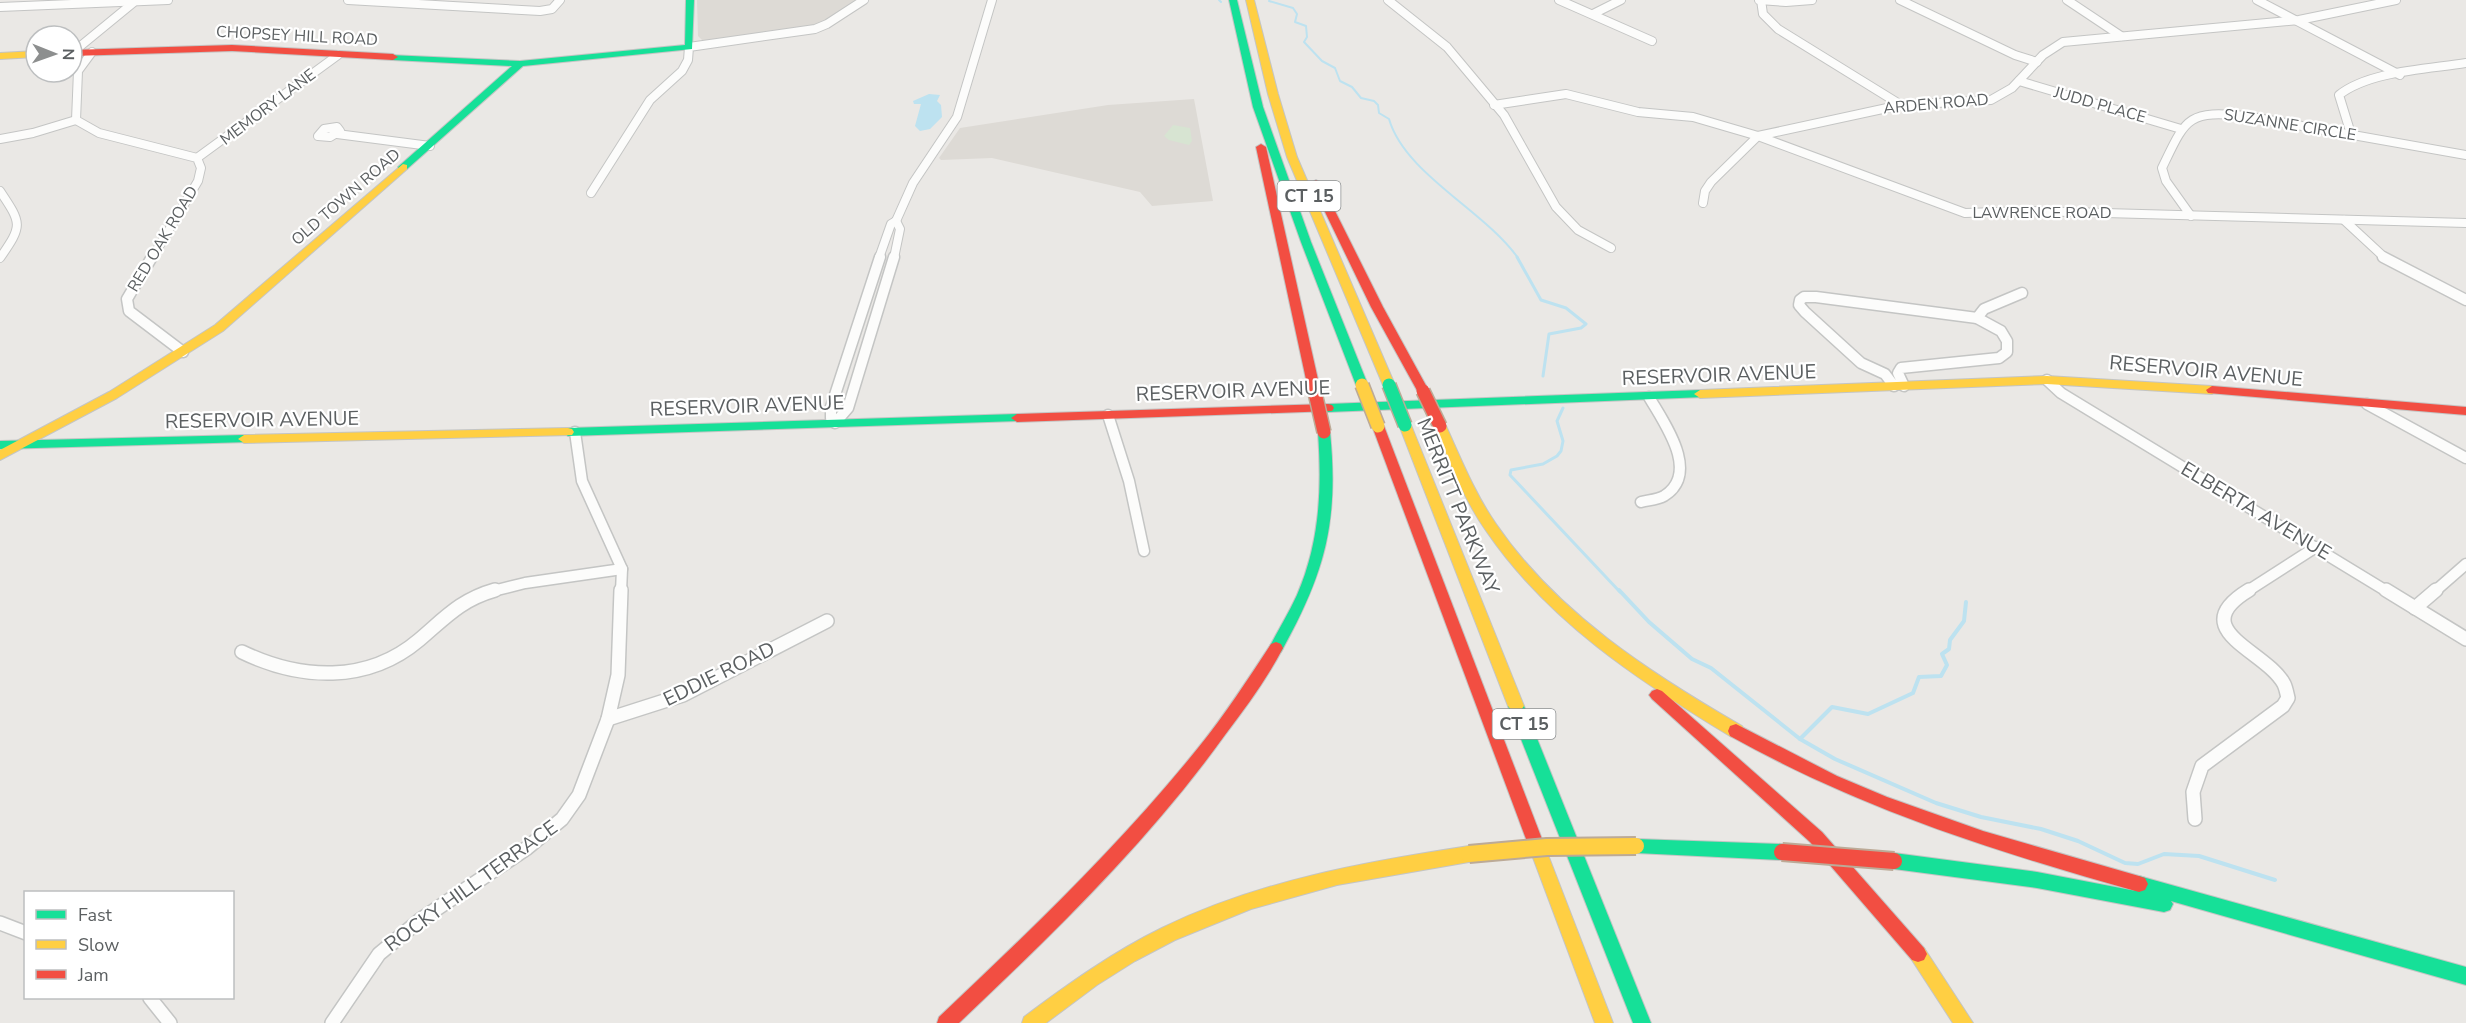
<svg xmlns="http://www.w3.org/2000/svg" width="2466" height="1023" font-family="'Nunito Sans',sans-serif">
<style>
.education{fill:#dddad5}
.green{fill:#d7e4d2}
.water{fill:#bde2f0}
.lines{fill:none;stroke-linecap:round;stroke-linejoin:round}
.stream-far2{stroke:#bde2f0;stroke-width:2}
.stream-far1{stroke:#bde2f0;stroke-width:3}
.stream{stroke:#bde2f0;stroke-width:4}
.street-far2-casing{stroke:#c4c5c4;stroke-width:10}
.street-far1-casing{stroke:#c4c5c4;stroke-width:13}
.street-casing{stroke:#c4c5c4;stroke-width:16}
.fast-casing{stroke:#c4c5c4;stroke-width:2}
.slow-casing{stroke:#c4c5c4;stroke-width:2}
.jam-casing{stroke:#c4c5c4;stroke-width:2}
.street-far2{stroke:#fcfcfb;stroke-width:8}
.street-far1{stroke:#fcfcfb;stroke-width:10}
.street{stroke:#fcfcfb;stroke-width:13}
.fast{fill:#16e098;fill-rule:evenodd}
.slow{fill:#ffcf43;fill-rule:evenodd}
.jam{fill:#f24e42;fill-rule:evenodd}
.fast-bridge-casing{stroke:#bcaa97;stroke-width:16;stroke-linecap:butt}
.slow-bridge-far1-casing{stroke:#bcaa97;stroke-width:16;stroke-linecap:butt}
.slow-bridge-casing{stroke:#bcaa97;stroke-width:20;stroke-linecap:butt}
.jam-bridge-far1-casing{stroke:#bcaa97;stroke-width:16;stroke-linecap:butt}
.jam-bridge-casing{stroke:#bcaa97;stroke-width:20;stroke-linecap:butt}
.fast-bridge{stroke:#16e098;stroke-width:13}
.slow-bridge-far1{stroke:#ffcf43;stroke-width:13}
.slow-bridge{stroke:#ffcf43;stroke-width:16}
.jam-bridge-far1{stroke:#f24e42;stroke-width:13}
.jam-bridge{stroke:#f24e42;stroke-width:16}
.labels{text-anchor:middle;dominant-baseline:central;stroke-width:4.5;stroke-linejoin:round;paint-order:stroke}
.far-street-label{font-size:16px;fill:#5b5f61;stroke:#fff}
.shield{fill:#fff;stroke:#8c8f90;stroke-width:1.5}
.shield-label{font-size:18px;font-weight:bold;fill:#5b5f61}
.street-label{font-size:20px;fill:#5b5f61;stroke:#fff}
</style>
<rect width="100%" height="100%" fill="#eae8e5"/>
<g class="education">
<path d="M697,0H856L815,27L704,42L698,36Z"/>
<path d="M1194,99L1213,201L1152,206L1140,192L992,158L941,160L939,158L960,128L1108,105Z"/>
</g>
<path class="green" d="M1173,125L1190,128L1192,141L1189,145L1169,140L1164,136Z"/>
<path class="water" d="M929,94L940,95L937,101L941,105L942,117L930,129L920,131L915,126L921,104H914L913,101Z"/>
<g class="lines">
<g class="stream-far2">
<path d="M1219,0L1221,2"/>
<path d="M1269,1L1293,8L1297,14L1295,22L1306,26L1307,37L1304,42L1322,61L1335,68L1340,81L1352,87L1361,98L1374,101L1378,105L1379,113L1389,119C1405,174 1484,210 1518,258"/>
</g>
<g class="stream-far1">
<path d="M1517,257L1541,300L1566,308L1586,324L1581,328L1549,334L1543,376"/>
<path d="M1563,408L1557,421L1563,441L1561,451L1557,456L1543,464L1511,470L1510,475L1620,592"/>
</g>
<g class="stream">
<path d="M1619,590L1649,622L1692,659L1711,668L1800,739L1835,759L1936,803L1981,817L2041,829L2078,841L2125,863L2138,864L2164,854L2199,856L2275,880"/>
<path d="M1800,739L1832,707L1868,714L1913,693L1919,677L1941,676L1947,665L1942,654L1949,649L1950,640L1964,621L1966,602"/>
</g>
<g class="street-far2-casing">
<g id="street-far2">
<path d="M348,0L540,11L552,9L560,0"/>
<path d="M1388,0L1447,47L1504,115L1556,207L1578,230L1611,248"/>
<path d="M1559,0L1652,41"/>
<path d="M1759,0L1786,2L1812,0"/>
<path d="M1761,0L1763,14L1778,29L1901,105"/>
<path d="M1900,0L2015,55L2037,62"/>
<path d="M2067,0L2121,36"/>
<path d="M2257,0L2400,75"/>
<path d="M0,7L168,0"/>
<path d="M1593,14L1621,0"/>
<path d="M92,52L78,71L76,120L99,133L197,158L201,168L198,181L152,258"/>
<path d="M72,53L133,3"/>
<path d="M2019,81L2181,129"/>
<path d="M1494,105L1566,94L1638,112L1693,117L1758,136L1965,213L2029,211L2466,223"/>
<path d="M337,127L340,131L330,137L318,136L324,129Z"/>
<path d="M337,134L430,146"/>
<path d="M2351,134L2339,95C2369,71 2429,69 2466,63"/>
<path d="M0,139L33,133L76,120"/>
<path d="M197,158L338,55"/>
<path d="M0,191C22,224 23,225 0,258"/>
<path d="M591,193L650,100L682,71L688,60L689,47L815,29L827,24L864,0"/>
<path d="M1703,203L1705,191L1711,182L1758,136L1901,105L1991,100L2012,88L2043,55L2063,42L2299,20L2396,0"/>
<path d="M2191,216L2166,181L2162,168C2186,118 2187,110 2246,116L2466,155"/>
<path d="M2344,220L2385,258"/>
<path d="M896,221L913,183L957,117L992,0"/>
<path d="M879,258L891,224L896,221"/>
<path d="M894,258L900,229L896,221"/>
</g>
</g>
<g class="street-far1-casing">
<g id="street-far1">
<path d="M152,257L127,299L129,311L183,352"/>
<path d="M880,257L831,407V418L835,423L848,408L894,257"/>
<path d="M2383,257L2466,300"/>
<path d="M1977,318L1984,309L2022,293"/>
<path d="M2047,380L2061,393L2388,592"/>
<path d="M1894,386L1885,374L1861,363L1805,312L1799,305L1800,300L1804,297H1816L1977,318L2001,331L2007,341V352L1999,358L1901,368L1898,373L1904,386"/>
<path d="M2367,404L2466,458"/>
<path d="M1108,415L1129,481L1144,551"/>
<path d="M575,432L582,481L622,569L621,592"/>
<path d="M1641,502C1648,500 1657,500 1664,496C1701,473 1664,423 1649,397"/>
<path d="M489,592L525,583L622,569"/>
<path d="M2246,592L2316,547"/>
<path d="M2434,592L2466,564"/>
</g>
</g>
<g class="street-casing">
<g id="street">
<path d="M2386,590L2466,639"/>
<path d="M2415,608L2436,590"/>
<path d="M242,652C300,680 367,684 419,640C445,618 460,600 495,590"/>
<path d="M608,719L683,695L827,621"/>
<path d="M2195,819L2193,792L2202,766L2283,706L2288,698C2287,694 2286,688 2284,684C2266,650 2183,630 2249,590"/>
<path d="M0,923L26,933"/>
<path d="M150,998L170,1023"/>
<path d="M332,1023L379,954L420,920L527,848L562,819L579,795L608,719L618,675L621,590"/>
</g>
</g>
<g class="fast-casing">
<g id="fast">
<path d="M686,0H694L692,49L523,66L407,169H399L398,167L512,66L393,60L390,59V55L520,61L685,45Z"/>
<path d="M1229,0H1237L1263,107L1311,242L1368,385L1366,388L1362,389L1356,385L1301,242L1253,107Z"/>
<path d="M1700,390L1704,391L1706,394L1704,397L1328,412L1322,408L1328,404Z"/>
<path d="M1017,414L1021,415L1023,418L1021,421L568,436L562,432L568,428Z"/>
<path d="M1324,428L1330,432C1339,522 1325,573 1281,652L1276,654L1271,652L1269,648C1278,630 1289,613 1297,595C1320,542 1322,489 1318,432Z"/>
<path d="M244,435L249,436L250,439L249,442L0,449V441Z"/>
<path d="M1516,700L1521,702L1524,706L1651,1023H1633L1508,706L1511,702Z"/>
<path d="M1636,839L1782,844L1788,847L1790,852L1788,857L1782,860L1636,853L1630,851L1628,846L1630,841Z"/>
<path d="M1894,853L2037,872L2136,891L2133,890L2130,884L2133,878L2139,876L2466,967V985L2171,901L2173,904L2170,910L2164,912L2037,888L1894,869L1888,866L1886,861L1888,856Z"/>
</g>
</g>
<g class="slow-casing">
<g id="slow">
<path d="M1246,0H1254L1278,94L1297,157L1395,385L1393,388L1389,389L1383,385L1287,157L1268,94Z"/>
<path d="M36,51V57L0,59V53Z"/>
<path d="M403,164L407,165V169L223,331L117,398L0,460V450L109,392L215,325Z"/>
<path d="M2047,376L2212,386L2218,390L2212,394L2047,384L1700,398L1694,394L1700,390Z"/>
<path d="M1405,421L1411,425L1524,706L1521,710L1516,712L1511,710L1508,706L1399,425Z"/>
<path d="M1440,422L1446,426C1461,459 1475,494 1496,524C1557,613 1650,673 1742,726L1744,731L1742,736L1736,738L1730,736C1639,681 1548,621 1487,532C1464,500 1450,462 1434,426Z"/>
<path d="M568,428L572,429L574,432L572,435L244,443L238,439L244,435Z"/>
<path d="M1537,840L1543,842L1545,847L1613,1023H1595L1529,847L1531,842Z"/>
<path d="M1469,846L1475,849L1477,854L1475,859L1469,862L1337,885L1251,909L1175,940L1135,961L1097,985L1046,1023H1022L1024,1017C1068,984 1113,952 1162,928C1258,881 1364,862 1469,846Z"/>
<path d="M1918,946L1924,948L1973,1023H1953L1912,960L1909,954L1912,948Z"/>
</g>
</g>
<g class="jam-casing">
<g id="jam">
<path d="M232,45L393,54L398,57L393,60L232,51L72,56V50Z"/>
<path d="M1261,144L1266,147L1319,384L1313,388L1307,384L1256,147Z"/>
<path d="M1316,180L1321,183L1383,307L1429,391L1427,394H1419L1371,307L1311,183Z"/>
<path d="M2212,386L2466,407V415L2208,393L2206,390Z"/>
<path d="M1328,404L1332,405L1334,408L1332,411L1017,422L1011,418L1017,414Z"/>
<path d="M1378,422L1384,426L1545,847L1543,852L1537,854L1531,852L1529,847L1372,426Z"/>
<path d="M1276,642L1281,644L1283,648C1267,679 1246,707 1225,735C1149,841 1054,933 959,1023H937L939,1017C1030,931 1120,845 1198,748C1225,715 1248,679 1271,644Z"/>
<path d="M1657,689L1662,691L1822,832L1924,948L1927,954L1924,960L1918,962L1912,960L1810,842L1652,699L1649,695L1652,691Z"/>
<path d="M1736,724L1837,776L1887,797L1983,831L2139,876L2145,878L2148,884L2145,890L2139,892C1994,851 1863,810 1730,736L1728,731L1730,726Z"/>
</g>
</g>
<use href="#street-far2" class="street-far2"/>
<use href="#street-far1" class="street-far1"/>
<use href="#street" class="street"/>
<use href="#fast" class="fast"/>
<use href="#slow" class="slow"/>
<use href="#jam" class="jam"/>
<g class="fast-bridge-casing">
<path id="fast-bridge" d="M1389,385L1405,425"/>
</g>
<g class="slow-bridge-far1-casing">
<path id="slow-bridge-far1" d="M1362,385L1378,426"/>
</g>
<g class="slow-bridge-casing">
<path id="slow-bridge" d="M1469,854L1547,847L1636,846"/>
</g>
<g class="jam-bridge-far1-casing">
<g id="jam-bridge-far1">
<path d="M1313,384L1324,432"/>
<path d="M1423,391L1440,426"/>
</g>
</g>
<g class="jam-bridge-casing">
<path id="jam-bridge" d="M1782,852L1894,861"/>
</g>
<use href="#fast-bridge" class="fast-bridge"/>
<use href="#slow-bridge-far1" class="slow-bridge-far1"/>
<use href="#slow-bridge" class="slow-bridge"/>
<use href="#jam-bridge-far1" class="jam-bridge-far1"/>
<use href="#jam-bridge" class="jam-bridge"/>
</g>
<g class="labels">
<g class="far-street-label">
<text transform="translate(297 36) rotate(3)">CHOPSEY HILL ROAD</text>
<text transform="translate(1936 104) rotate(-5)">ARDEN ROAD</text>
<text transform="translate(2100 105) rotate(16)">JUDD PLACE</text>
<text transform="translate(268 107) rotate(-37)">MEMORY LANE</text>
<text transform="translate(2290 125) rotate(9)">SUZANNE CIRCLE</text>
<text transform="translate(346 197) rotate(-41)">OLD TOWN ROAD</text>
<text x="2042" y="213">LAWRENCE ROAD</text>
<text transform="translate(163 239) rotate(-59)">RED OAK ROAD</text>
</g>
<g class="shield">
<rect x="1277.5" y="181" width="63" height="30" rx="4.5"/>
<rect x="1492.5" y="709" width="63" height="30" rx="4.5"/>
</g>
<g class="shield-label">
<text x="1309" y="196">CT 15</text>
<text x="1524" y="724">CT 15</text>
</g>
<g class="street-label">
<text transform="translate(2206 371) rotate(5)">RESERVOIR AVENUE</text>
<text transform="translate(1719 375) rotate(-2)">RESERVOIR AVENUE</text>
<text transform="translate(1233 391) rotate(-2)">RESERVOIR AVENUE</text>
<text transform="translate(747 406) rotate(-2)">RESERVOIR AVENUE</text>
<text transform="translate(262 420) rotate(-1)">RESERVOIR AVENUE</text>
<text transform="translate(1458 506) rotate(68)">MERRITT PARKWAY</text>
<text transform="translate(2256 511) rotate(31)">ELBERTA AVENUE</text>
<text transform="translate(719 674) rotate(-26)">EDDIE ROAD</text>
<text transform="translate(471 886) rotate(-36)">ROCKY HILL TERRACE</text>
</g>
</g>
<rect x="24" y="891" width="210" height="108" fill="#ffffff" stroke="#bdbfc0" stroke-width="1.5"/>
<rect x="36" y="910" width="30" height="9" fill="#16e098" stroke="#bdbfc0" stroke-width="1.5"/>
<text x="78" y="921" font-size="18" fill="#5b5f61">Fast</text>
<rect x="36" y="940" width="30" height="9" fill="#ffcf43" stroke="#bdbfc0" stroke-width="1.5"/>
<text x="78" y="951" font-size="18" fill="#5b5f61">Slow</text>
<rect x="36" y="970" width="30" height="9" fill="#f24e42" stroke="#bdbfc0" stroke-width="1.5"/>
<text x="78" y="981" font-size="18" fill="#5b5f61">Jam</text>
<g transform="translate(54 54) rotate(91)"><circle r="28" fill="#ffffff" stroke="#bdbfc0" stroke-width="1.5"/>
<path d="M0-4.5L10 22L0 15L-10 22Z" fill="#8d8f8f"/>
<text y="-9" font-size="16" font-weight="bold" text-anchor="middle" fill="#5b5f61">N</text>
</g>
</svg>
